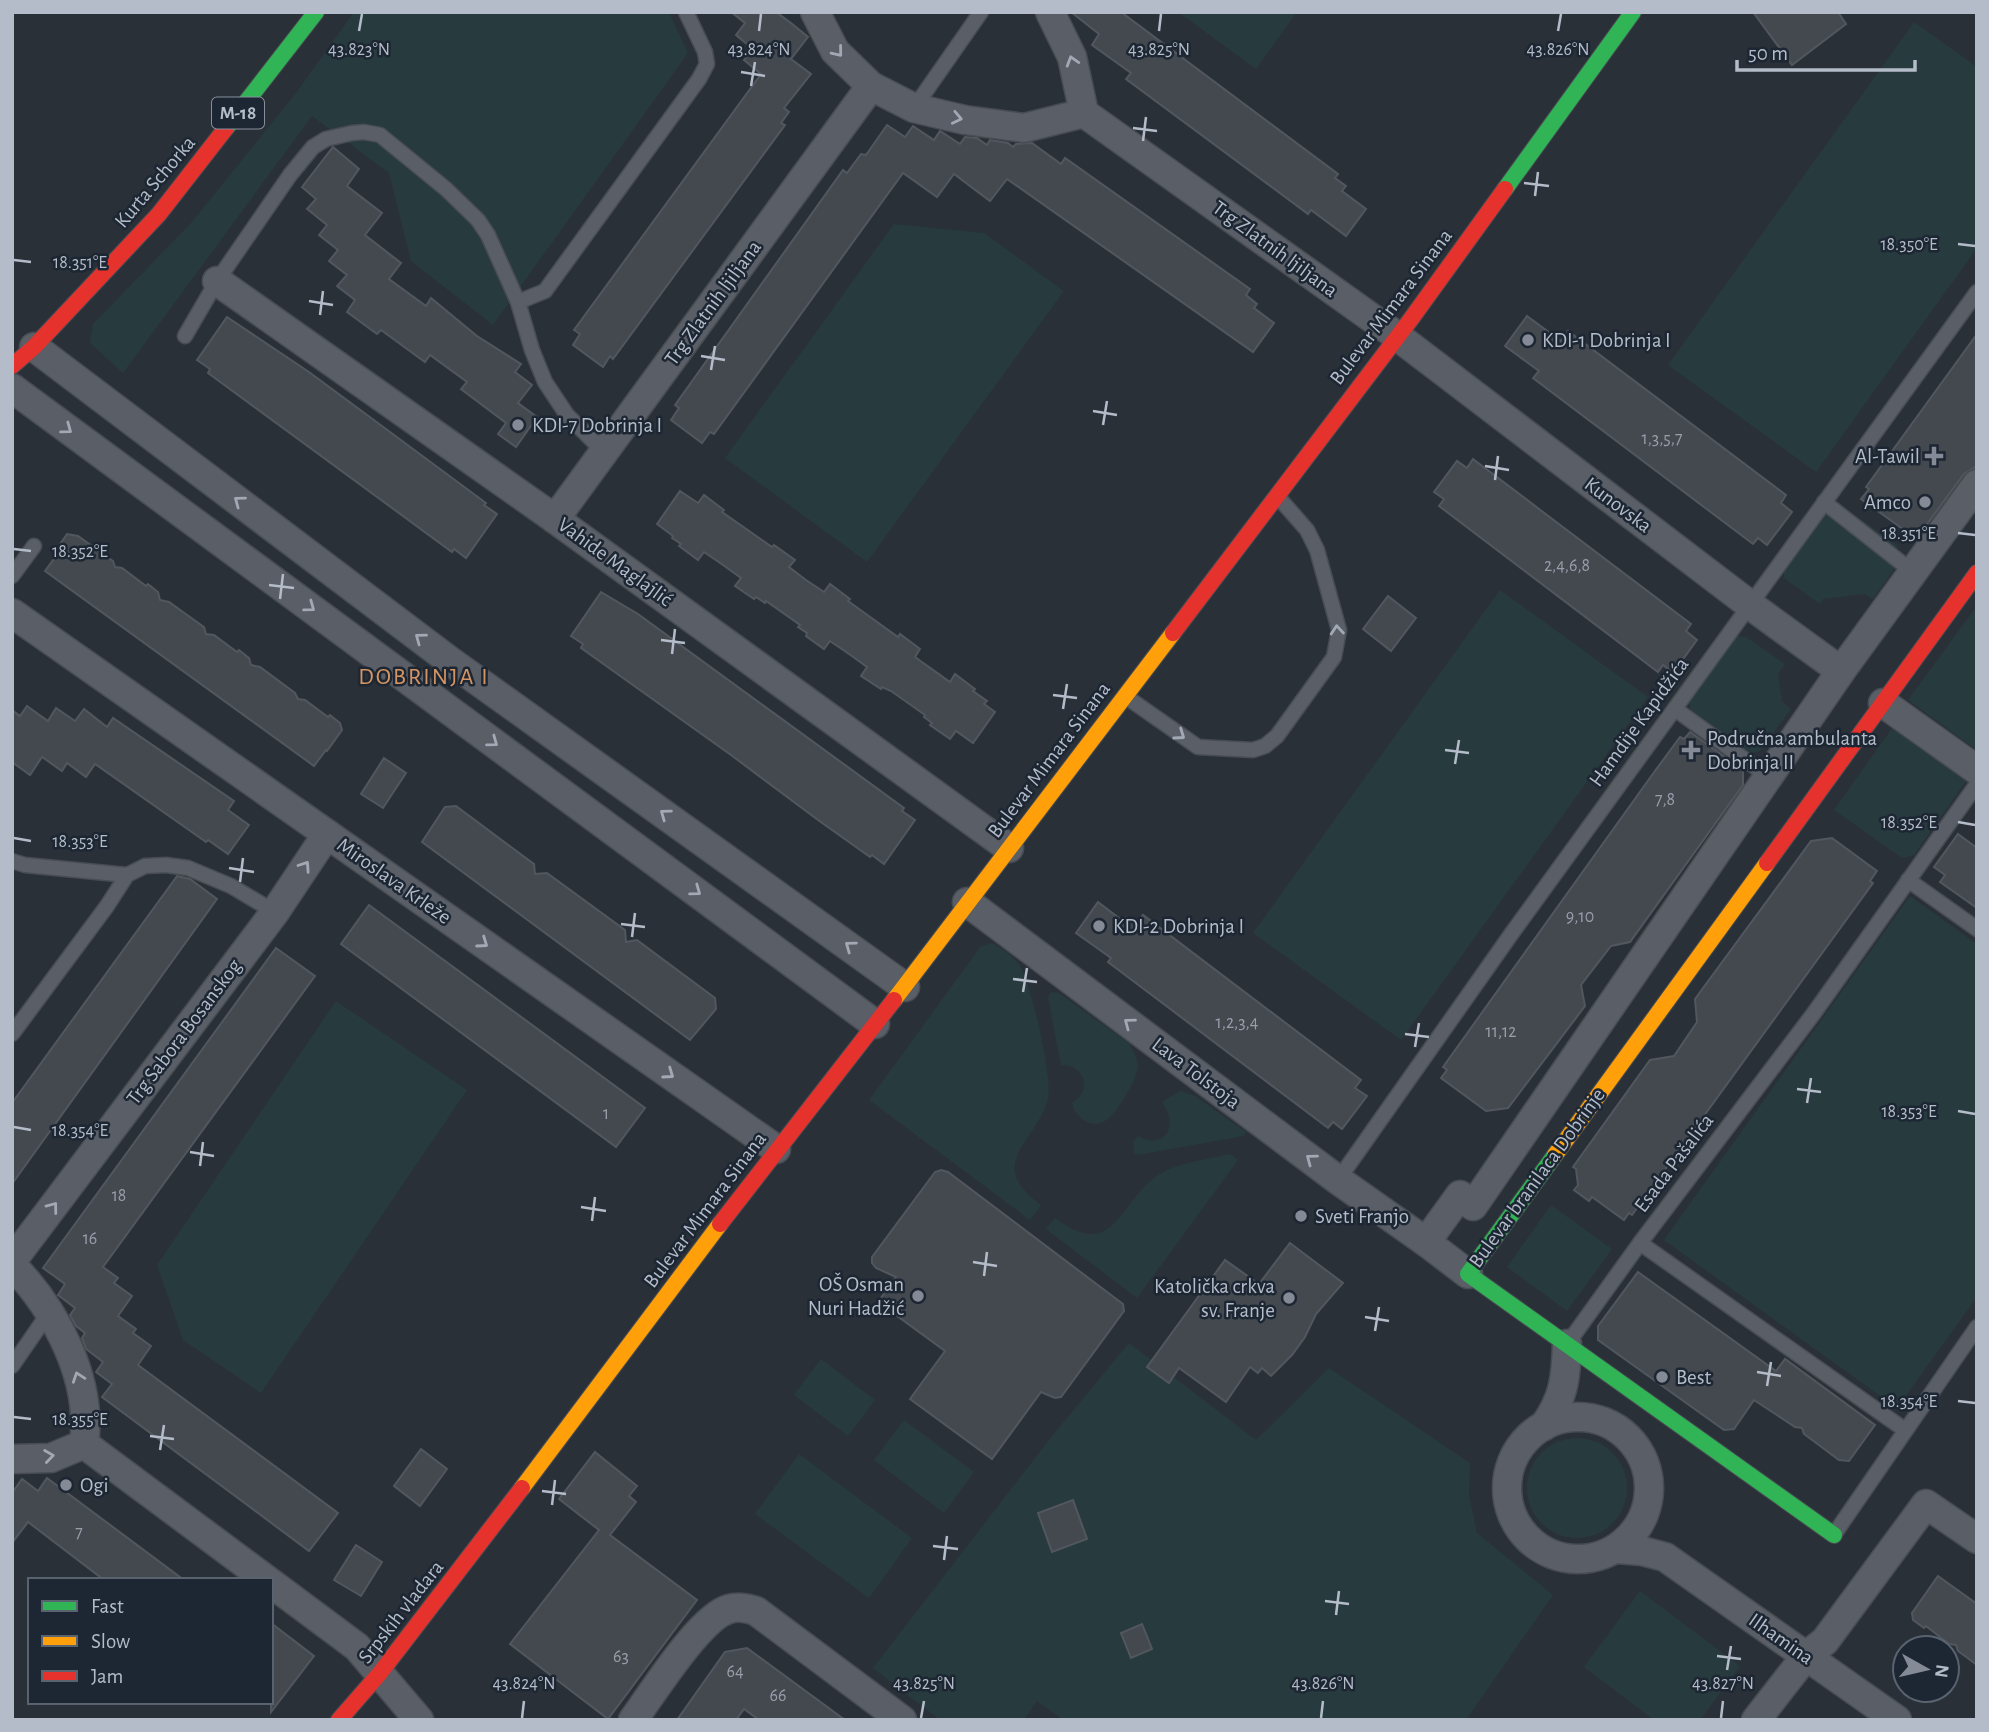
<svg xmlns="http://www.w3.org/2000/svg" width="1989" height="1732" font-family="'Alegreya Sans',sans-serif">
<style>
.green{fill:#273a3e}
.building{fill:#444950;stroke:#52575f;stroke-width:2}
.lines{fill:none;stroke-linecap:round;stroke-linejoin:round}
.lane-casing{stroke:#484c53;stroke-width:17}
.street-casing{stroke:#484c53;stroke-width:31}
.fast-casing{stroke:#484c53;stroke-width:18}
.slow-casing{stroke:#484c53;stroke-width:18}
.jam-casing{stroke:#484c53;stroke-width:18}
.lane{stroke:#5a5e66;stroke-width:14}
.street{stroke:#5a5e66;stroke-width:28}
.fast{stroke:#30b455;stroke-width:16}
.slow{stroke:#ff9f0a;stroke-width:16}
.jam{stroke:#e5322d;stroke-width:16}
.oneway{stroke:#a2a9b5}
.ticks{fill:none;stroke:#b4bcc9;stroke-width:2.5}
.poi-dot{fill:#848b96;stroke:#1d2633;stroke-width:2.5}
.labels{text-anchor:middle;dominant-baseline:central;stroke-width:5;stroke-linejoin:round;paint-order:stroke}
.number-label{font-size:18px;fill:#989fab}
.shield{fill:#1d2633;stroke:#878f9c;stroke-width:2}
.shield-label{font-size:19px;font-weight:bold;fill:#b4bcc9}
.street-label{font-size:21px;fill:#b4bcc9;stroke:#1d2633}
.poi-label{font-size:21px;fill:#b4bcc9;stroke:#1d2633;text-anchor:start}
.quarter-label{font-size:24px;letter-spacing:2px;fill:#d59563;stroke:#1d2633}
.ticks-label{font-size:18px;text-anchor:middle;fill:#b4bcc9;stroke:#1d2633;stroke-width:5;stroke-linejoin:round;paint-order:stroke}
</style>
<rect width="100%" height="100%" fill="#2a3038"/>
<g class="green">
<path d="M354,12H669L688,53L493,325L411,261L389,173L312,116L123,373L90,343L93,324L192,222L296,93Z"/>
<path d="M1178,12H1297L1256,69Z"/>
<path d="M1914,22L1977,67V248L1816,472L1668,365Z"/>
<path d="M894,224L984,233L1064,291L867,562L725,458Z"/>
<path d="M1841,505L1897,545L1899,562L1873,599L1865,594L1823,599L1820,604L1784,578V566L1828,508Z"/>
<path d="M1500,590L1648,697L1401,1040L1253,933Z"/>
<path d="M1976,607L1977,608V750L1908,700Z"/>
<path d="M1734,636L1746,637L1785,664L1778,674L1782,701L1791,709L1760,751L1747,754L1691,715L1689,699Z"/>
<path d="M1895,724L1969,777L1914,855L1902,858L1834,810Z"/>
<path d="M1910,896L1977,944V1297L1897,1408L1664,1240Z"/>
<path d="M993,943C1004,950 1014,956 1021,968C1032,989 1053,1077 1048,1099C1037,1142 983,1163 1041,1205L1030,1220L869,1100L981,946Z"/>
<path d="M1051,992L1059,993L1130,1044C1133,1051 1137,1058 1138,1065C1139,1077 1116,1115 1105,1121C1091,1130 1075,1117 1072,1103C1093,1091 1085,1064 1061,1065L1048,997Z"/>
<path d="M336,1001L467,1090L261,1393L183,1340L157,1265Z"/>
<path d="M1180,1091L1195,1096L1246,1132L1243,1136L1138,1155L1134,1153L1133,1142L1138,1136C1166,1151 1179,1125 1162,1102Z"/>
<path d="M1230,1154L1238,1160L1137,1298L1046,1229L1055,1218C1115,1263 1118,1202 1157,1176C1177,1162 1206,1160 1230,1154Z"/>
<path d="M1551,1205L1612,1249L1567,1311L1507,1267Z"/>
<path d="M1129,1343L1256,1440L1329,1368L1470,1463L1469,1495L1477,1533L1553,1595L1466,1720H1063L1037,1701L1024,1720H940L873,1668L1052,1436Z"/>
<path d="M821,1359L875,1400L848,1436L794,1395Z"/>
<path d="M904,1420L974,1472L944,1513L874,1460Z"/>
<circle cx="1577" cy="1488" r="50"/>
<path d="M799,1454L912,1538L869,1598L755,1514Z"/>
<path d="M1640,1591L1740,1666L1700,1720H1654L1584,1667Z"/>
</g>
<g class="building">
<path d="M731,12H776L791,23L808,37L791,59L811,74L784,108L789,112L781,123L785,125L613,359L610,356L603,367L573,345L580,334L574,330L761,74L744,60L753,49L736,35L745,23Z"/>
<path d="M1071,12H1121L1338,174L1335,178L1346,186L1342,191L1366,209L1346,236L1311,210L1308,214L1126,79L1131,73L1092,45L1099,34Z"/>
<path d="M1753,12H1838L1846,24L1792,65Z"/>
<path d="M887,125L905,137L913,126L934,140L940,131L960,144L965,137L977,138L987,145L990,140L1008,143L1013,147L1016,144L1032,143L1061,164L1065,158L1250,289L1246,295L1257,304L1254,308L1274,323L1253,352L1007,179L990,201L954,174L937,197L903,173L714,434L710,432L702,443L671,420L679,408L675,405L843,170L847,173L861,154L866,155Z"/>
<path d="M333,147L359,169L347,186L382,213L365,235L401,263L389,279L426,306L431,298L477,336L521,364L515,372L532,385L518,403L537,417L516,447L498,434L506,423L461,389L467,382L430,355L425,362L381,330L377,334L347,312L355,300L337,286L347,275L329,261L338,250L319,235L327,225L307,209L316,199L302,187Z"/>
<path d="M1527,316L1561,341L1568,331L1786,495L1781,503L1792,512L1767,545L1758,538L1753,544L1533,378L1539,371L1505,346Z"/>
<path d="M227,317L309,372L486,503L484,505L497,514L466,558L454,549L452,552L208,373L210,369L197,360Z"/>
<path d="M1977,334V466L1964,474L1922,531L1907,532L1861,499L1869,489L1866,487Z"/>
<path d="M1473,459L1691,624L1686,631L1697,640L1673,673L1663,665L1658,672L1439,506L1444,499L1434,492L1457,461L1467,468Z"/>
<path d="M680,491L698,503L704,495L724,510L722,512L772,547L774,545L795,560L789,567L806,580L824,592L830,584L850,599L848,601L898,637L900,634L920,649L915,657L950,682L955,674L975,689L973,691L987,701L984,704L995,712L973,743L956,731L950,739L930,725L932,723L924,717L925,715L891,691L882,687L881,689L861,676L867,667L849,654L830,641L824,649L806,636L807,633L798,627L800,625L766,601L765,603L756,597L754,599L735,586L741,578L723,565L704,552L698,560L679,546L681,544L672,538L673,536L657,524Z"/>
<path d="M67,534L78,536L113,561L115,567L122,568L146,586L148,584L158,592L160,600L169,602L204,627L206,634L214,635L237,652L239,650L249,658L251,665L260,667L295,693L298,699L305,700L328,717L330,715L340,723L342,730L327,751L326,750L314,766L45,571L59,552L56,550Z"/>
<path d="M601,592L638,614L904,808L902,811L915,820L884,864L872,855L870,857L818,820L731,755L581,648L583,644L571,636Z"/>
<path d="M1388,596L1416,618L1391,651L1363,629Z"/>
<path d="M27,706L48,721L56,708L75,721L84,709L107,727L113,718L234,801L228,810L249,825L228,854L208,840L206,842L95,764L86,777L67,763L62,771L42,757L30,775L12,762V710L20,716Z"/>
<path d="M1690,732L1743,770V785L1630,942L1611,946L1581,985L1585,1006L1508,1108L1486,1111L1441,1078L1447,1070L1443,1067L1652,775L1680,737L1684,739Z"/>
<path d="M384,758L406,773L383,808L361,794Z"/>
<path d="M456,806L534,864L535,874L547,873L625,930L626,942L637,940L715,998L716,1009L690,1040L422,842L445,807Z"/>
<path d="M1958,834L1977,848V908L1940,882L1945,875L1934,867Z"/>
<path d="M1832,838L1877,871L1870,881L1873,883L1632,1215L1629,1213L1624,1220L1592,1197L1589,1201L1574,1190L1578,1185L1576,1169L1573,1167L1650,1060L1674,1056L1697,1022L1695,999L1811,841Z"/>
<path d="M177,876L190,879L217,899L12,1184V1103Z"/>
<path d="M1098,902L1123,921L1126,917L1136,924L1143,915L1361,1080L1355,1088L1367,1096L1342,1129L1333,1122L1328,1128L1108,962L1111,958L1076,933Z"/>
<path d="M369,905L645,1108L616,1147L341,944Z"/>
<path d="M276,948L315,976L103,1267L118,1278L114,1283L132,1296L118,1316L136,1329L133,1333L151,1346L138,1365L338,1513L309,1551L102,1397L112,1384L96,1372L103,1362L86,1349L82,1338L85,1333L76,1326L70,1315L75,1308L58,1295L65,1284L43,1268Z"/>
<path d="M941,1170L948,1172L1123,1304L1124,1311L1061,1397L1055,1398L1041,1392L992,1459L910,1399L945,1351L878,1302L896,1277L876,1268L872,1263V1257L935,1172Z"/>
<path d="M1290,1243L1343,1283L1316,1314L1305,1337L1292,1355L1271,1376L1262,1368L1258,1373L1250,1367L1226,1402L1179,1368L1169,1383L1147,1367L1225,1260L1259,1284Z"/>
<path d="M1638,1272L1776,1371L1785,1359L1875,1425L1849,1461L1839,1460L1804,1434L1802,1428L1795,1427L1754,1400L1734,1429L1724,1430L1598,1340V1326Z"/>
<path d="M421,1449L447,1469L420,1506L394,1486Z"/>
<path d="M595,1452L637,1486L629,1496L636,1502L610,1535L697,1600L608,1719L510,1644L599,1530L559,1499Z"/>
<path d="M47,1478L70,1495L184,1580H104L28,1522L12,1543V1493L22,1479L38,1491Z"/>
<path d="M1073,1500L1087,1539L1052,1552L1038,1513Z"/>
<path d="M356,1545L382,1562L361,1596L334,1580Z"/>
<path d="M1938,1576L1977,1604V1665L1958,1651L1956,1645L1949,1644L1926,1626L1924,1628L1913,1620L1912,1613Z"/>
<path d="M271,1623L314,1656L271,1712Z"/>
<path d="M1142,1624L1152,1649L1131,1658L1121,1633Z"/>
<path d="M747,1648L845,1720H759L744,1709L736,1720H677L725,1652Z"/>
</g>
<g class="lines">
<g class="lane-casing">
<g id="lane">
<path d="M914,108L981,12"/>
<path d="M518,302L545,291L699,79L707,64L705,52L686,12"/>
<path d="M185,336L217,281L290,175L313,147L326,139L352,133L364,132L380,135L446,189L478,220L488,235L518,302L532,350L545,382L567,415L604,452"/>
<path d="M1824,502L1913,572"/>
<path d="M12,576L34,546"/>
<path d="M1125,696L1198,747L1253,750L1265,746L1277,736L1334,657L1339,630L1317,550L1307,530L1279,498"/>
<path d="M1675,709L1769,777"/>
<path d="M12,861L25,865L127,875"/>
<path d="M1908,880L1977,929"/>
<path d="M12,1034L107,906L127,875L145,866L166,865L188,868L231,886L275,912"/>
<path d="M1338,1180L1512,933L1977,292"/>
<path d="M1568,1343L1640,1243"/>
<path d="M12,1366L50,1311"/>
<path d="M1905,1430L1640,1243L1814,1013L1977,784"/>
<path d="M1835,1533L1977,1327"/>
</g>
</g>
<g class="street-casing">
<g id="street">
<path d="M815,12L835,51L871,86L914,108L965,120L1024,128L1084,113"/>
<path d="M1050,12L1072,57L1084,113L1397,336L1750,605L1841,671"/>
<path d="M217,281L555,519L1009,848"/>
<path d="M34,347L450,661L905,987"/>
<path d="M12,388L875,1024"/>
<path d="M555,519L871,86"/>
<path d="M12,613L776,1149"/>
<path d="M1883,703L1977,770"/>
<path d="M967,902L1338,1180L1426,1242"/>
<path d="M12,1261L275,912L327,834"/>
<path d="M12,1265C56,1310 93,1380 84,1444"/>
<path d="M1468,1274L1426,1242L1460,1195L1473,1206L1841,671L1977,484"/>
<circle cx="1578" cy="1488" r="71"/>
<path d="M1544,1426C1564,1398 1566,1378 1567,1344"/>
<path d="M84,1444L267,1580"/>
<path d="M12,1459L51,1458L84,1444"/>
<path d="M1617,1549L1642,1551L1665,1557L1897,1720"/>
<path d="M271,1583L357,1647L419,1720"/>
<path d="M633,1720C652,1694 700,1617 729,1609C738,1606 747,1608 756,1611L902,1720"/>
<path d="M1756,1720L1806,1656L1825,1641L1926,1504L1977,1539"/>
</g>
</g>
<g class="fast-casing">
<g id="fast">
<path d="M226,128L316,12"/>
<path d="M1505,189L1633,12"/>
<path d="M1555,1155L1468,1274L1834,1535"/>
</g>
</g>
<g class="slow-casing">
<g id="slow">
<path d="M894,1000L1173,633"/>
<path d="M1555,1155L1767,863"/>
<path d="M522,1488L720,1224"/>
</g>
</g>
<g class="jam-casing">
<g id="jam">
<path d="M12,366L34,347L159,214L226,128"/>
<path d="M1173,633L1411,319L1505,189"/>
<path d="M1767,863L1977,573"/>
<path d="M720,1224L894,1000"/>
<path d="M339,1720L380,1673L522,1488"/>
</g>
</g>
<use href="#lane" class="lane"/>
<use href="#street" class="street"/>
<use href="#fast" class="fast"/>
<use href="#slow" class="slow"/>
<use href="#jam" class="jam"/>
</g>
<defs><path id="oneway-chevron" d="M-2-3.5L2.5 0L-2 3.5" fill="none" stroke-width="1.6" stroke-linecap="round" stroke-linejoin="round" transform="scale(1.75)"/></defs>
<g class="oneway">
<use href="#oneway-chevron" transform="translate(838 52) rotate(51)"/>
<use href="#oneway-chevron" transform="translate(1072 61) rotate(-107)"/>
<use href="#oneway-chevron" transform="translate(957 118) rotate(12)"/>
<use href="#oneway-chevron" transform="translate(67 429) rotate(36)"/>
<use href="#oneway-chevron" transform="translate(239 501) rotate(-143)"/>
<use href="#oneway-chevron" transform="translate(310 607) rotate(36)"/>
<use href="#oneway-chevron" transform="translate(1337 630) rotate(-95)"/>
<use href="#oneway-chevron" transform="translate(420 638) rotate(-143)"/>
<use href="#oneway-chevron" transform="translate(1180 735) rotate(35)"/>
<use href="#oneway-chevron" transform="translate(493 742) rotate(36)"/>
<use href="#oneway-chevron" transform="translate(665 814) rotate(-144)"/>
<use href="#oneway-chevron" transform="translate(305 866) rotate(-56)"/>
<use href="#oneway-chevron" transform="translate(696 891) rotate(36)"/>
<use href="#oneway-chevron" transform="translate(483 943) rotate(35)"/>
<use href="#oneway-chevron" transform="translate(850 946) rotate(-144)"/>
<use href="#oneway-chevron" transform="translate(1129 1023) rotate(-143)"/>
<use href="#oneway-chevron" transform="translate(669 1074) rotate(35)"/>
<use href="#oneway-chevron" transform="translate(1311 1159) rotate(-143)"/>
<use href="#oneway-chevron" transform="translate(53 1207) rotate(-53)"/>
<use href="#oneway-chevron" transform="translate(78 1377) rotate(-109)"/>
<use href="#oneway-chevron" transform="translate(49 1456) rotate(-8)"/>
</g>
<path class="ticks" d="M359,31L362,14M759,31L761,14M1159,31L1161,14M1558,31L1561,14M741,72L765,76M751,86L755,62M1133,128L1157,131M1143,141L1146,117M1524,183L1549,186M1535,196L1538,172M1958,244L1975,246M14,260L31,262M309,301L333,305M320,315L323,291M701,356L725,360M711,370L715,346M1093,411L1117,415M1103,425L1107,401M1485,466L1509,470M1495,480L1498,456M1958,533L1975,535M14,549L31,551M269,585L294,588M280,599L283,574M661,640L685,643M672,654L675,629M1053,695L1077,698M1063,709L1067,684M1445,750L1469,753M1455,764L1459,740M1958,822L1975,825M14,838L31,841M229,868L254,872M240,882L243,858M621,924L645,927M632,937L635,913M1013,979L1037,982M1023,992L1027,968M1405,1034L1429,1037M1415,1047L1419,1023M1797,1089L1821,1092M1807,1103L1811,1078M1958,1111L1975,1114M14,1127L31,1130M190,1152L214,1156M200,1166L203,1142M581,1207L606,1211M592,1221L595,1197M973,1262L997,1266M984,1276L987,1252M1365,1317L1389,1321M1375,1331L1379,1307M1757,1372L1781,1376M1767,1386L1771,1362M1958,1401L1975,1403M14,1417L31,1419M150,1436L174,1439M160,1450L164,1425M542,1491L566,1494M552,1505L555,1480M933,1546L958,1549M944,1560L947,1536M1325,1601L1349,1604M1336,1615L1339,1591M1717,1656L1741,1659M1727,1670L1731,1646M522,1718L524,1701M921,1718L924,1701M1321,1718L1323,1701M1721,1718L1723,1701"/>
<g class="poi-dot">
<circle cx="1528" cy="340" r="7"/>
<circle cx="518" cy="425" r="7"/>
<path d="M1930.5 445.5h7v7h7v7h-7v7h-7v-7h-7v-7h7z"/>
<circle cx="1925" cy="502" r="7"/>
<path d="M1687.5 739.5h7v7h7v7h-7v7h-7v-7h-7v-7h7z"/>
<circle cx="1099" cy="926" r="7"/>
<circle cx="1301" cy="1216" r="7"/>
<circle cx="918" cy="1296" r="7"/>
<circle cx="1289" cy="1298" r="7"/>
<circle cx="1662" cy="1377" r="7"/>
<circle cx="66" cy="1485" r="7"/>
</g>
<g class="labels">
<g class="number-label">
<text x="1662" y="439">1,3,5,7</text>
<text x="1567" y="566">2,4,6,8</text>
<text x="1665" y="800">7,8</text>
<text x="1580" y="917">9,10</text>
<text x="1237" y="1023">1,2,3,4</text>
<text x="1501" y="1032">11,12</text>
<text x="606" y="1114">1</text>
<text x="119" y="1196">18</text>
<text x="90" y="1239">16</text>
<text x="79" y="1533">7</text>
<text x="621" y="1657">63</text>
<text x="735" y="1672">64</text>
<text x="778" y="1696">66</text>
</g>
<rect class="shield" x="212" y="97.5" width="52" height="31" rx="5"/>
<g class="shield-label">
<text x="238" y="113">M-18</text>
</g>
<g class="street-label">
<text transform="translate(155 182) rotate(-50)">Kurta Schorka</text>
<text transform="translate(1275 249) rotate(36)">Trg Zlatnih ljiljana</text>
<text transform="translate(713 303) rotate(-54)">Trg Zlatnih ljiljana</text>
<text transform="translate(1391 307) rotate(-53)">Bulevar Mimara Sinana</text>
<text transform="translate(1618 505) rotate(37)">Kunovska</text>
<text transform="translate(615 562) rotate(36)">Vahide Maglajlić</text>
<text transform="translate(1639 722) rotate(-54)">Hamdije Kapidžića</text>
<text transform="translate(1049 760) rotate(-53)">Bulevar Mimara Sinana</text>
<text transform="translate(394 881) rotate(35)">Miroslava Krleže</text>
<text transform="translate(184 1032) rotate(-53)">Trg Sabora Bosanskog</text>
<text transform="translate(1196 1073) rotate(37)">Lava Tolstoja</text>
<text transform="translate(1674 1163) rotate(-53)">Esada Pašalića</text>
<text transform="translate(1537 1178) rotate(-54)">Bulevar branilaca Dobrinje</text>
<text transform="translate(705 1210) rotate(-53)">Bulevar Mimara Sinana</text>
<text transform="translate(401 1612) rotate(-52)">Srpskih vladara</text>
<text transform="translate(1781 1639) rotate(35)">Ilhamina</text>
</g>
<g class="poi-label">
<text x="1542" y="340">KDI-1 Dobrinja I</text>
<text x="532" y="425">KDI-7 Dobrinja I</text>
<text x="1920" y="456" text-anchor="end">Al-Tawil</text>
<text x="1911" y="502" text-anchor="end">Amco</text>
<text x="1707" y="738">Područna ambulanta<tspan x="1707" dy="24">Dobrinja II</tspan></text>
<text x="1113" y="926">KDI-2 Dobrinja I</text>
<text x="1315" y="1216">Sveti Franjo</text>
<text x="904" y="1284" text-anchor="end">OŠ Osman<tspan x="904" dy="24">Nuri Hadžić</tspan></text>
<text x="1275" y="1286" text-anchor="end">Katolička crkva<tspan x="1275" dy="24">sv. Franje</tspan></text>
<text x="1676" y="1377">Best</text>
<text x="80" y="1485">Ogi</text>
</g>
<g class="quarter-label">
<text x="424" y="677">DOBRINJA I</text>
</g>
</g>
<g class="ticks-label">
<text x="359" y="55">43.823°N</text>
<text x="759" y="55">43.824°N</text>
<text x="1159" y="55">43.825°N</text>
<text x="1558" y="55">43.826°N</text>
<text x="1909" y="250">18.350°E</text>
<text x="80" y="268">18.351°E</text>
<text x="1909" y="539">18.351°E</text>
<text x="80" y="557">18.352°E</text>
<text x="1909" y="828">18.352°E</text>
<text x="80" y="847">18.353°E</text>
<text x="1909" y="1117">18.353°E</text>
<text x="80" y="1136">18.354°E</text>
<text x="1909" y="1407">18.354°E</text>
<text x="80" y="1425">18.355°E</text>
<text x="524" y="1689">43.824°N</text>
<text x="924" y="1689">43.825°N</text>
<text x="1323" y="1689">43.826°N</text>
<text x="1723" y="1689">43.827°N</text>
</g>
<rect width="1989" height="1732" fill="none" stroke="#b4bcc9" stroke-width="28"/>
<rect x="28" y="1578" width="245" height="126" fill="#1d2633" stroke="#59626f" stroke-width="2"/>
<rect x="42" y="1601" width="35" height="10" fill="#30b455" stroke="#59626f" stroke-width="2"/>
<text x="91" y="1613" font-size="21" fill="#b4bcc9">Fast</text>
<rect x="42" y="1636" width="35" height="10" fill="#ff9f0a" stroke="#59626f" stroke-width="2"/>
<text x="91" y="1648" font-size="21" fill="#b4bcc9">Slow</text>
<rect x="42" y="1671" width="35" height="10" fill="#e5322d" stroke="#59626f" stroke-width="2"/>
<text x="91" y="1683" font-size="21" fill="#b4bcc9">Jam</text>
<g transform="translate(1926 1669) rotate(98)"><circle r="33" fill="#1d2633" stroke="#59626f" stroke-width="2"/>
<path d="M0-5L12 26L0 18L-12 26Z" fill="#848b96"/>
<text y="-10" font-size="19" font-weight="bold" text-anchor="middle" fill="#b4bcc9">N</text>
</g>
<path d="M1737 60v10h178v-10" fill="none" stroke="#b4bcc9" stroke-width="3.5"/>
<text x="1748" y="60" font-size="21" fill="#b4bcc9" stroke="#1d2633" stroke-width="5" paint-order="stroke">50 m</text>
</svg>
